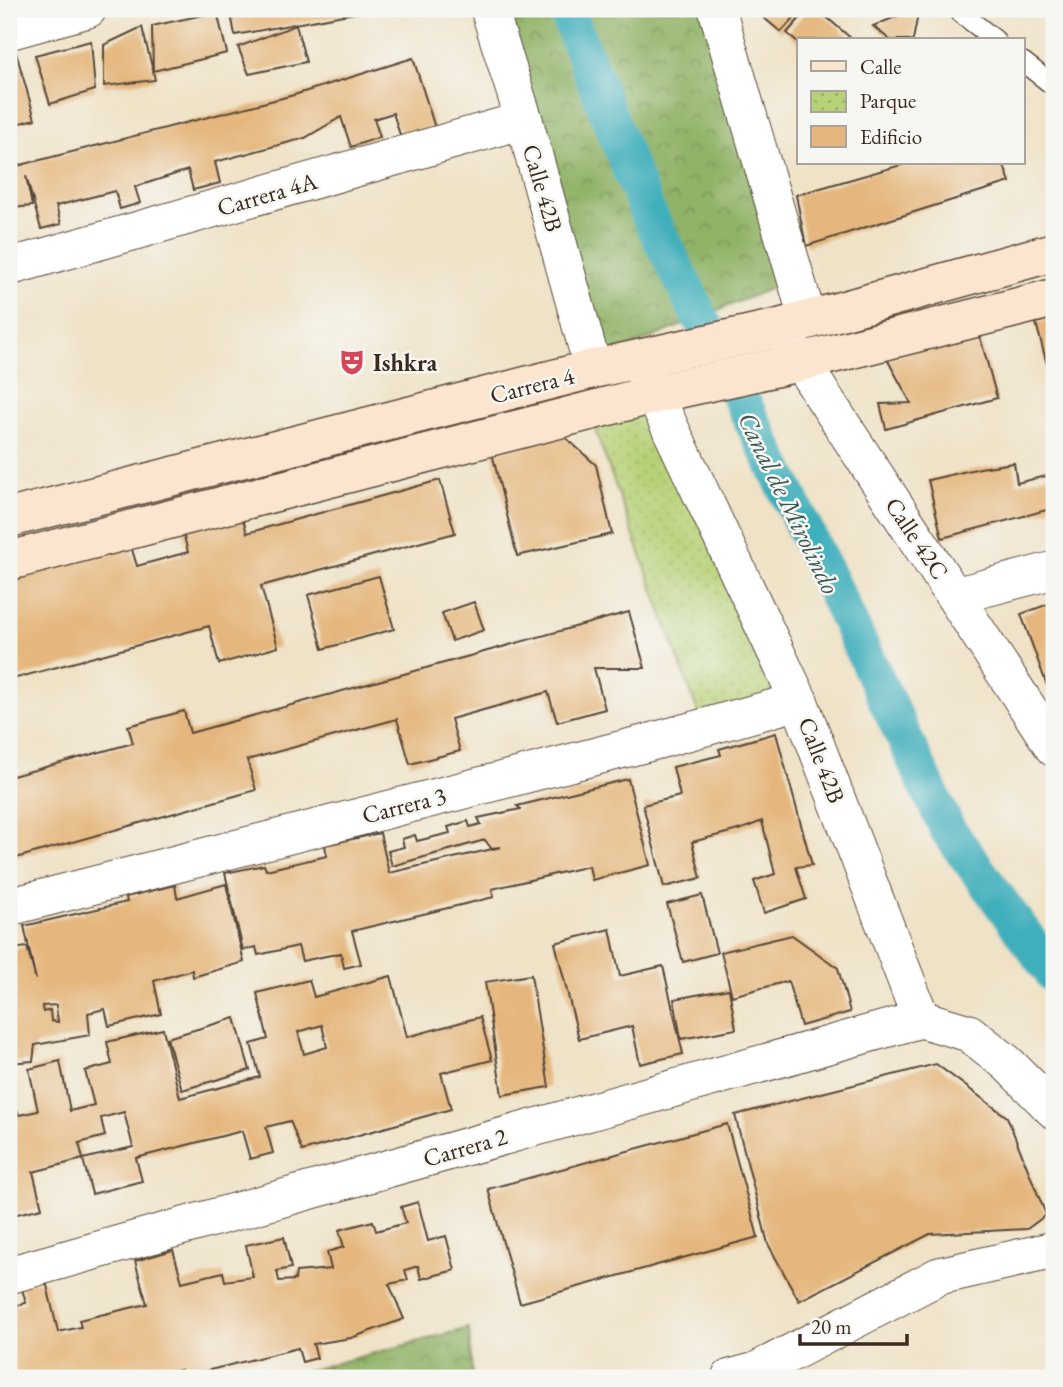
<svg xmlns="http://www.w3.org/2000/svg" width="1063" height="1387" font-family="'EB Garamond',serif">
<style>
.forest{fill:url(#forest-crowns);stroke:#666e43;stroke-width:2}
.park{fill:url(#park-dots);stroke:#797e4a;stroke-width:2}
.lines{fill:none;stroke-linecap:round;stroke-linejoin:round}
.canal{stroke:#40afbc;stroke-width:37}
.building{fill:#e5b77e;fill-rule:evenodd}
.service-casing{stroke:#564637;stroke-width:22}
.minor-casing{stroke:#564637;stroke-width:39}
.secondary-casing{stroke:#564637;stroke-width:41}
.service{stroke:#fff;stroke-width:19}
.minor{stroke:#fff;stroke-width:37}
.secondary{stroke:#fce5cf;stroke-width:38}
.labels{text-anchor:middle;dominant-baseline:central;stroke-width:5;stroke-linejoin:round;paint-order:stroke}
.street-label{font-size:24px;fill:#3b2a1e;stroke:#f6f6f2}
.poi-label{font-size:24px;font-weight:bold;fill:#3b2a1e;stroke:#f6f6f2;text-anchor:start}
.water-label{font-size:26px;font-style:italic;fill:#3d5955;stroke:#f6f6f2}
</style>
<defs>
<pattern id="forest-crowns" width="20" height="18" patternUnits="userSpaceOnUse" patternTransform="scale(1.75)"><rect width="20" height="18" fill="#91b368"/><path d="M2 6a3 3 0 1 1 6 0M12 15a3 3 0 1 1 6 0" fill="none" stroke="#789255"/></pattern>
<pattern id="park-dots" width="8" height="8" patternUnits="userSpaceOnUse" patternTransform="scale(1.75)"><rect width="8" height="8" fill="#b7d177"/><path d="M2 2h.1M6 6h.1" fill="none" stroke="#9eb466" stroke-width="1.8" stroke-linecap="round"/></pattern>
</defs>
<rect width="100%" height="100%" fill="#f6f6f2"/>
<filter id="ink" filterUnits="userSpaceOnUse"><feTurbulence type="fractalNoise" baseFrequency=".0143" numOctaves="2"/><feDisplacementMap in="SourceGraphic" scale="14" xChannelSelector="R" yChannelSelector="G"/><feConvolveMatrix kernelMatrix="1 2 1 2 8 2 1 2 1" color-interpolation-filters="sRGB"/></filter>
<filter id="wash" filterUnits="userSpaceOnUse"><feTurbulence type="fractalNoise" baseFrequency=".00686" numOctaves="4" result="noise"/><feDisplacementMap in="SourceGraphic" scale="28" xChannelSelector="R" yChannelSelector="G"/><feGaussianBlur stdDeviation="1.57" result="paint"/><feColorMatrix in="noise" values="0 0 0 0 0 0 0 0 0 0 0 0 0 0 0 0 0 1.4 0 .05"/><feComposite in="paint" operator="in"/></filter>
<g filter="url(#wash)">
<rect width="100%" height="100%" fill="#efe2c6"/>
<g class="forest">
<path d="M488,9H713L777,286L588,364Z"/>
<path d="M469,1328L472,1378H280Z"/>
</g>
<path class="park" d="M654,396L796,697L702,723L589,413Z"/>
<g class="lines">
<path class="canal" d="M566,9L647,211L782,481L948,830L1054,975"/>
</g>
<g id="blocks">
<g class="building">
<path d="M230,9H371V10L235,35Z"/>
<path d="M753,9H802L781,32Z"/>
<path d="M808,9H817L853,40H799V43L787,33Z"/>
<path d="M915,9H919L913,40H890L873,26Z"/>
<path d="M217,12L227,53L153,71L155,80L104,86V45L142,27L153,71L152,26Z"/>
<path d="M296,25L306,62L249,74L238,47Z"/>
<path d="M91,41L95,90L50,104L35,55Z"/>
<path d="M13,42L35,119L9,126V43Z"/>
<path d="M413,58L436,131L402,141L393,113L374,119L380,137L351,147L341,117L305,138L215,162L220,183L193,190L188,170L135,187L140,203L120,209L115,191L56,206L61,224L41,229L26,176L32,206L12,208V215H9V168L294,95Z"/>
<path d="M908,163H1003L1010,182L806,246L796,195Z"/>
<path d="M1054,318V387H1053L1036,323Z"/>
<path d="M979,333L997,398L886,429L880,404L911,403L887,359Z"/>
<path d="M564,436L596,465L612,534L517,556L492,453Z"/>
<path d="M1014,463L1017,483L1054,474V508L942,538L928,480L980,468Z"/>
<path d="M440,480L455,533L261,586L278,647L219,664L209,626L9,680V576L130,543L137,566L188,552L181,525L240,509L247,533Z"/>
<path d="M379,576L394,629L323,649L308,595Z"/>
<path d="M474,602L484,630L452,641L442,613Z"/>
<path d="M1054,602V705L1021,614Z"/>
<path d="M629,612L645,668H594L605,709L557,722L548,692L451,719L460,751L410,764L397,719L247,760L256,790L9,860V777L133,743L128,726L184,711L190,733Z"/>
<path d="M776,733L812,865L796,867L806,899L764,913L754,881L775,874L762,821L742,829L692,842L701,878L664,887L643,805L680,796L673,767L721,755L719,749Z"/>
<path d="M628,779L650,865L592,880L589,866L492,889L494,897L352,931L361,964L344,968L341,953L302,961L298,946L258,955L256,947L243,950L225,873L264,865L266,870L327,856L325,845L380,833L389,873L501,847L491,848L485,840L392,866L388,851L404,847L402,839L415,835L417,841L450,833L448,827L468,821L470,827L481,824L478,818L521,809L517,806Z"/>
<path d="M226,884L244,962L193,977L192,970L154,981L161,1014L109,1026L105,1009L88,1013L90,1035L35,1045L33,1061L9,1063V936L13,949L27,947L36,980L24,926L127,902L126,897L175,885L177,898ZM56,1005L58,1022L51,1021L50,1010L43,1012L42,1006Z"/>
<path d="M702,895L717,953L683,962L667,904Z"/>
<path d="M610,929L620,976L663,966L683,1054L640,1064L632,1026L579,1039L555,943Z"/>
<path d="M792,935L838,968L850,1012L801,1026L788,981L732,996L721,952Z"/>
<path d="M531,975L549,1087L502,1095L485,982Z"/>
<path d="M391,976L407,1037L480,1017L492,1060L441,1073L451,1109L302,1151L290,1121L266,1127L273,1153L250,1159L242,1131L136,1158L142,1181L92,1194L83,1159L133,1147L124,1112L101,1118L105,1136L79,1143L83,1159L33,1172L42,1208L9,1216V1112L17,1110L19,1115L38,1111L29,1069L60,1061L70,1111L94,1105L85,1071L112,1064L107,1042L163,1029L180,1098L260,1077L251,1044L268,1039L257,993L309,980L314,997ZM322,1025L327,1047L304,1054L298,1032Z"/>
<path d="M729,989L736,1029L681,1039L674,999Z"/>
<path d="M235,1018L250,1070L182,1090L167,1038Z"/>
<path d="M936,1064L1007,1117L1046,1215L1027,1229L930,1234L799,1301L768,1244L735,1115Z"/>
<path d="M727,1124L758,1237L520,1303L488,1189Z"/>
<path d="M418,1202L428,1241L446,1236L455,1270L421,1279L418,1266L405,1270L408,1280L389,1284L404,1319L351,1338L313,1344L317,1358L302,1362L298,1348L182,1377L181,1370L136,1378H9V1307L26,1303L20,1282L46,1281L58,1332L81,1327L79,1320L147,1304L135,1261L173,1250L182,1282L223,1272L225,1281L253,1277L246,1245L284,1237L291,1268L277,1271L279,1281L295,1280L296,1272L331,1269L327,1252L344,1247L339,1230L373,1221L376,1231L406,1223L401,1207Z"/>
</g>
</g>
</g>
<g filter="url(#ink)">
<use href="#blocks" fill-opacity="0" stroke="#564637" stroke-width="2"/>
<g class="lines">
<g class="service-casing">
<g id="service">
<path d="M956,9L995,40"/>
<path d="M1023,62L1054,86"/>
</g>
</g>
<g class="minor-casing">
<g id="minor">
<path d="M489,9L524,120L593,369"/>
<path d="M717,9L808,320"/>
<path d="M9,31L88,9"/>
<path d="M9,267L524,120"/>
<path d="M785,338L1054,748"/>
<path d="M642,368L799,701L921,1019L969,1033L1007,1063L1054,1110"/>
<path d="M955,596L1054,570"/>
<path d="M9,907L651,742L799,701"/>
<path d="M9,1275L921,1019"/>
<path d="M730,1378L756,1371L939,1276L1054,1250"/>
</g>
</g>
<g class="secondary-casing">
<g id="secondary">
<path d="M9,518L593,369L779,328L1054,252"/>
<path d="M9,561L655,394L800,362L1054,298"/>
</g>
</g>
<use href="#service" class="service"/>
<use href="#minor" class="minor"/>
<use href="#secondary" class="secondary"/>
</g>
</g>
<defs>
<g id="theatre-bare" transform="scale(2.1)"><path d="M-5-5.5Q0-4 5-5.5V0Q5 5 0 6Q-5 5-5 0ZM-3.3-2.5H-1v1.5H-3.3ZM1-2.5H3.3v1.5H1ZM-2.8 1Q0 5.5 2.8 1Z" fill="#d1495b" stroke="#f6f6f2" stroke-width="2.5" paint-order="stroke"/></g>
</defs>
<g fill-rule="evenodd">
<use href="#theatre-bare" x="352" y="362"/>
</g>
<g class="labels">
<g class="street-label">
<text transform="translate(543 188) rotate(74)">Calle 42B</text>
<text transform="translate(267 194) rotate(-16)">Carrera 4A</text>
<text transform="translate(532 385) rotate(-14)">Carrera 4</text>
<text transform="translate(917 538) rotate(56)">Calle 42C</text>
<text transform="translate(822 760) rotate(69)">Calle 42B</text>
<text transform="translate(404 805) rotate(-14)">Carrera 3</text>
<text transform="translate(465 1147) rotate(-16)">Carrera 2</text>
</g>
<g class="poi-label">
<text x="373" y="362">Ishkra</text>
</g>
<g class="water-label">
<text transform="translate(789 503) rotate(64)">Canal de Mirolindo</text>
</g>
</g>
<rect width="1063" height="1387" fill="none" stroke="#f6f6f2" stroke-width="35"/>
<rect x="797" y="38" width="228" height="126" fill="#f6f6f2" stroke="#aba49d" stroke-width="2"/>
<rect x="811" y="61" width="35" height="10" fill="#fce5cf" stroke="#aba49d" stroke-width="2"/>
<text x="860" y="74" font-size="21" fill="#3b2a1e">Calle</text>
<rect x="811" y="91" width="35" height="21" fill="url(#park-dots)" stroke="#aba49d" stroke-width="2"/>
<text x="860" y="108" font-size="21" fill="#3b2a1e">Parque</text>
<rect x="811" y="126" width="35" height="21" fill="#e5b77e" stroke="#aba49d" stroke-width="2"/>
<text x="860" y="144" font-size="21" fill="#3b2a1e">Edificio</text>
<path d="M800 1334v10h107v-10" fill="none" stroke="#3b2a1e" stroke-width="3.5"/>
<text x="811" y="1334" font-size="21" fill="#3b2a1e" stroke="#f6f6f2" stroke-width="5" paint-order="stroke">20 m</text>
</svg>
